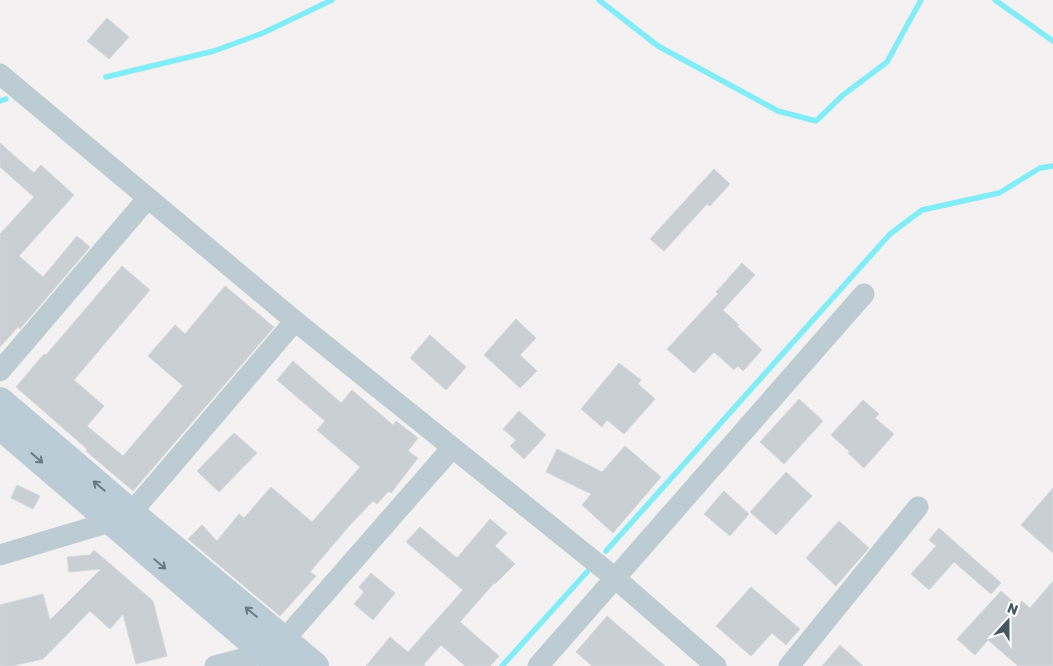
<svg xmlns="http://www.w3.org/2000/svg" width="1053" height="666" font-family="Rubik,sans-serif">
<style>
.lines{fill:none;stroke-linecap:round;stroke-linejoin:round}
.stream{stroke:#83edf7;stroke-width:5.5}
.building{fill:#cacfd4;stroke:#d4d8dd}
.street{stroke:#bdcbd2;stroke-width:21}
.secondary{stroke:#bcccd7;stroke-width:28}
.oneway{stroke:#697a84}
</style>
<rect width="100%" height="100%" fill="#f3f1f1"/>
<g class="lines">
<g class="stream">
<path d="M599,0L658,46L778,111L816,121L843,95L887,62L921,0"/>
<path d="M995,0L1053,41"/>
<path d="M106,77L214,51L263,33L332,0"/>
<path d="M0,101L6,99"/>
<path d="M606,551L890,234L922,210L999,193L1040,168L1053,166"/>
<path d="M502,666L587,572"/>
</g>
</g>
<g class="building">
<path d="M107,18L129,37L109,59L87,41Z"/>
<path d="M0,143L34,173L41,165L74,195L19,256L43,277L77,236L90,247L20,329L18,327L0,347V234L34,197L0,167Z"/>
<path d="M714,169L730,184L710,206L707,204L664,251L650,239Z"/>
<path d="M742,263L755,275L723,310L739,325L737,326L762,350L743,371L738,366L734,370L714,352L694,373L667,349L718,294L716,292Z"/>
<path d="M122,266L150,290L74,380L104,406L87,426L123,456L183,386L148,356L175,325L185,334L225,286L274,327L133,491L86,451L87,449L16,387L44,354L46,355Z"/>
<path d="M516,319L536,338L520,355L537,371L520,388L484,355Z"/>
<path d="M430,335L466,367L446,390L410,358Z"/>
<path d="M293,361L341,403L352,390L393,425L396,421L418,438L408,451L418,458L391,493L389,491L377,504L373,501L350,525L310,572L316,576L280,616L188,539L202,525L217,541L239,514L244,518L271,487L312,522L360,467L317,430L325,421L277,380Z"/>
<path d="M619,363L641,380L638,384L655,399L624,434L607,420L602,427L581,409Z"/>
<path d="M799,399L823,421L784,464L760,442Z"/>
<path d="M863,400L879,414L875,418L894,434L864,468L848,453L850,452L831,435Z"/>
<path d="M519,411L546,435L524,459L510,446L516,440L503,429Z"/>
<path d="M234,433L257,453L219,492L197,471Z"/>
<path d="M625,446L661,477L613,533L582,505L591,494L546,472L557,449L602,472Z"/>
<path d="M786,472L812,496L776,535L750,512Z"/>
<path d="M17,485L40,496L33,509L11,498Z"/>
<path d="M1053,488V553L1021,525Z"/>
<path d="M724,491L749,514L730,536L704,514Z"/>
<path d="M490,519L507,533L495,546L515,564L495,584L494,583L460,622L499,656L490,666H465L441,645L424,664L425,666H366L390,637L408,652L463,590L406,542L420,527L457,558Z"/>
<path d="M839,521L869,548L836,586L806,558Z"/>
<path d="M939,528L1001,583L991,594L954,562L929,590L911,574L936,546L929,540Z"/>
<path d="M94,550L153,601L167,656L136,664L123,614L110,629L90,611L43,659L12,666H0V605L43,594L50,620L101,569L69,572L67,557L90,555Z"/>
<path d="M371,573L395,593L373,620L354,604L364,592L359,587Z"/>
<path d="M1053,581V666H1018L988,640L975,655L957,639L1001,591L1018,606L1022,601L1030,608Z"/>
<path d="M751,587L800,629L786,645L772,633L751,656L716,626Z"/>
<path d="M607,616L665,666H592L576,652Z"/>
<path d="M840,645L863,666H822Z"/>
</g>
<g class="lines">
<g class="street">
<path d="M0,74L295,321L615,578L716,666"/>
<path d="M0,371L148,198"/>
<path d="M0,555L110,522L131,513L295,321"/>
<path d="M215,666L265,653L284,640L452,448"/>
<path d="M538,666L864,294"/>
<path d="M789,666L918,507"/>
</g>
<g class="secondary">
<path d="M0,401L131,513L315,666"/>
<path d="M5,430L280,666"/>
</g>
</g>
<defs><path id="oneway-shaft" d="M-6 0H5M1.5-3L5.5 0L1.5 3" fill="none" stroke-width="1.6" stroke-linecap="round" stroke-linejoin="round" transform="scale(1.25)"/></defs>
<g class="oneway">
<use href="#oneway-shaft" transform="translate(37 458) rotate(41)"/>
<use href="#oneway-shaft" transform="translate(99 486) rotate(-140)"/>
<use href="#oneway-shaft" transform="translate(160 564) rotate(40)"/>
<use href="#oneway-shaft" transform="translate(251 612) rotate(-140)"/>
</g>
<g transform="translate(1008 621) rotate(21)" stroke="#ffffff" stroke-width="4" paint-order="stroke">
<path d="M0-4L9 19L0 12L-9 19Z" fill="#465761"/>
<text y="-8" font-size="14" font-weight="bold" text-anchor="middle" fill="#465761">N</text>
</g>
</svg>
